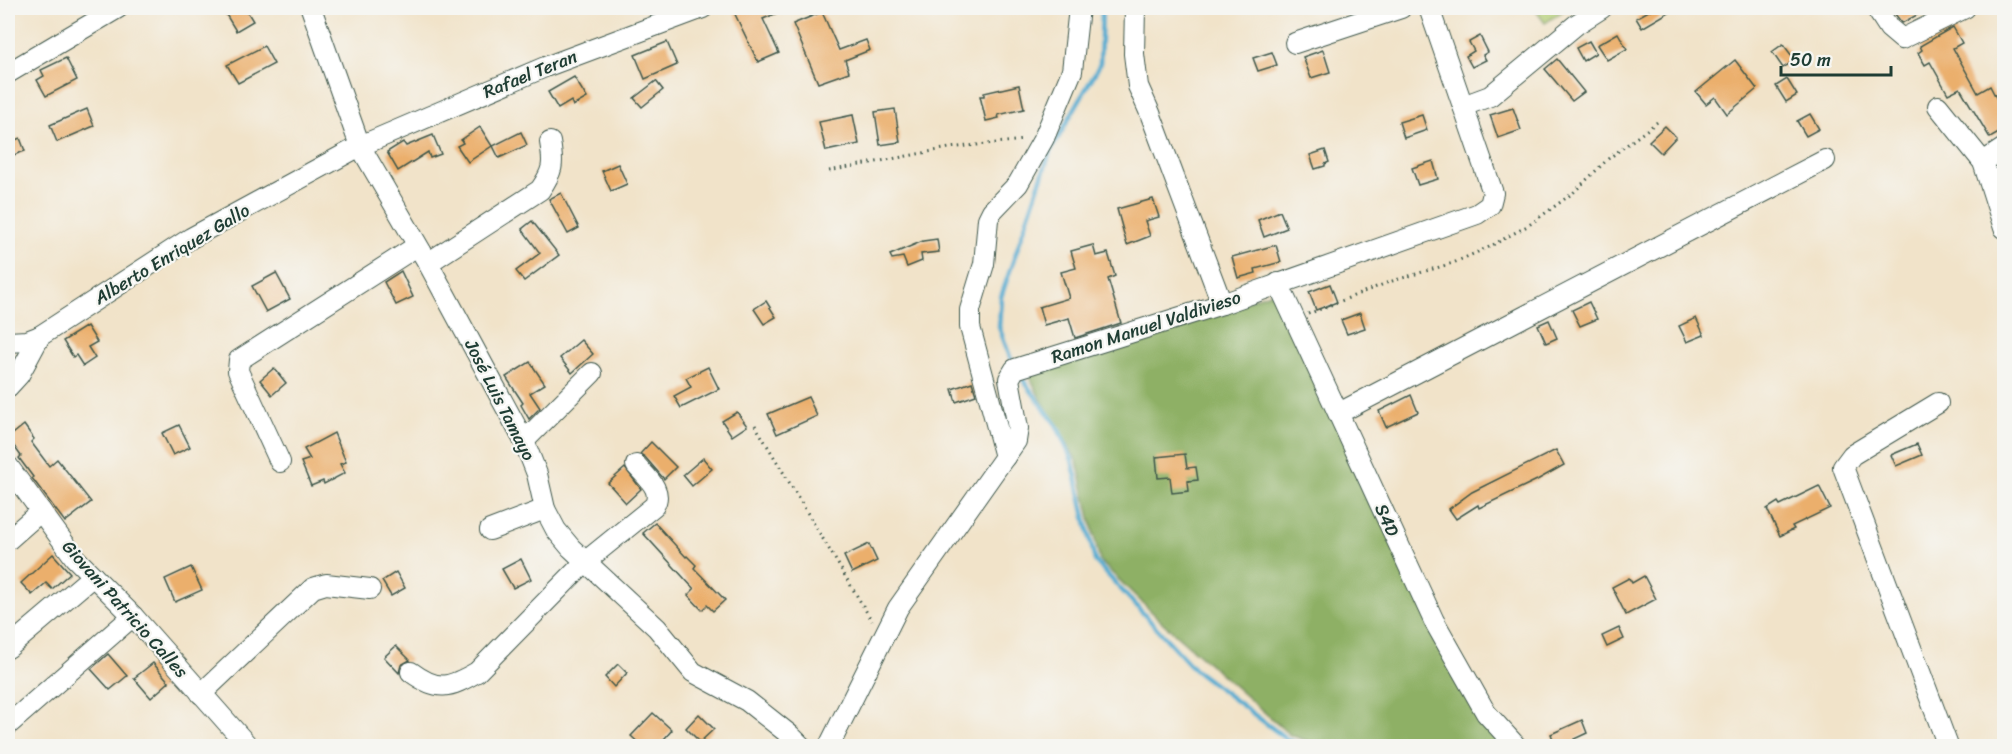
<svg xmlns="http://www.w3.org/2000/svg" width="2012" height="754" font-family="Sriracha,sans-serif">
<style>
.green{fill:#b3cd73;stroke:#698554;stroke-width:1.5}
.forest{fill:#8eb065;stroke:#56764c;stroke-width:1.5}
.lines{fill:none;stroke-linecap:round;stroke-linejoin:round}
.stream{stroke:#54acd1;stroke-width:4.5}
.building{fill:#ebaf6c}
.minor-casing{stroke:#3e564a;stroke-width:22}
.path{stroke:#3e564a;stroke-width:3;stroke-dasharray:1.5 4.5;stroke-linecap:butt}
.minor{stroke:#fff;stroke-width:20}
.labels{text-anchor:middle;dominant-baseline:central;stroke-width:4.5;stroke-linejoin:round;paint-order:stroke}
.street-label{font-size:18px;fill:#1f3d34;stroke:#f6f6f2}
</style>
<rect width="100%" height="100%" fill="#f6f6f2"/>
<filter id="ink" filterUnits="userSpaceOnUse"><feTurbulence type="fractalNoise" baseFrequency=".0167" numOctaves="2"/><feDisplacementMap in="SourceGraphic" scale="12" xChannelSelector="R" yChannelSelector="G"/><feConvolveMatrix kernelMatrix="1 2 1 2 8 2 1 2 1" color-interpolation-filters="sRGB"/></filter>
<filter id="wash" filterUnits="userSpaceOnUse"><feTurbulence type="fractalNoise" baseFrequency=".008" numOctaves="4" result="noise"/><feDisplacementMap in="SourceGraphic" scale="24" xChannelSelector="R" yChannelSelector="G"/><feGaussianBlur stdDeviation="1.35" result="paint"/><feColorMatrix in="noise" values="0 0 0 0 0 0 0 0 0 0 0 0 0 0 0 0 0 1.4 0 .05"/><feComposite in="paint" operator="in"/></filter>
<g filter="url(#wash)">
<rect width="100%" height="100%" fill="#f1e3c9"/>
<path class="green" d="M1534,8H1567L1545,23Z"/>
<path class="forest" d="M1273,292L1482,721L1520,746H1323L1290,735L1164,624L1100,561L1077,461L1039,396L1028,373Z"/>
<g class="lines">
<g class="stream">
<path d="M1013,365L999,327L1001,297L1050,152L1100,64L1102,8"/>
<path d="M1018,373L1057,426L1072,460L1095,561L1195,670L1288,740L1305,746"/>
</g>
</g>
<g id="blocks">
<g class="building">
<path d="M222,8H245L253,21L236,31Z"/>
<path d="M732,8H789L763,19L779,53L758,62Z"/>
<path d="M1654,8H1676L1642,28L1636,18Z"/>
<path d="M1893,8H1930L1902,23L1891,9Z"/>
<path d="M822,12L839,50L866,40L870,50L845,60L849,72L818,83L793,24Z"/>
<path d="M1953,27L1962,43L1953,48L1978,93L1990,86L2004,113V130L1990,138L1960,88L1948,94L1930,62L1925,65L1918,53L1922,50L1920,46Z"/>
<path d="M1618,33L1627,49L1607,60L1597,45Z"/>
<path d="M1480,36L1488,52L1483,55L1486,60L1472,67L1466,56L1474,51L1469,42Z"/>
<path d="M1589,41L1596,53L1583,61L1576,48Z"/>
<path d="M667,42L677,65L645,79L635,55Z"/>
<path d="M1783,44L1795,60L1783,68L1772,52Z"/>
<path d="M264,46L274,64L238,83L227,65Z"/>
<path d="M1323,50L1330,72L1311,78L1303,57Z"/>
<path d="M1272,52L1277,65L1258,71L1253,58Z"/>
<path d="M66,58L77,80L46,96L37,80L44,76L41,70Z"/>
<path d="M1557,59L1584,92L1572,101L1545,69Z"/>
<path d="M1735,60L1757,89L1727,114L1715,97L1706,104L1696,92Z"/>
<path d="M574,77L587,98L573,106L571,101L558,109L548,92Z"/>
<path d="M1787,79L1797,95L1786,102L1776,86Z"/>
<path d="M656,81L663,90L642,107L634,98Z"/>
<path d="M1019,85L1024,109L998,115L999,118L986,121L980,96H984V93Z"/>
<path d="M1513,108L1521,130L1498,138L1490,115Z"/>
<path d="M87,109L94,126L57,142L50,125Z"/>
<path d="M895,109L900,142L880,145L875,112Z"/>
<path d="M1810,114L1819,129L1806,136L1797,121Z"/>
<path d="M853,115L859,144L826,151L819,122Z"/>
<path d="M1422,115L1427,130L1404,138L1399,122Z"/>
<path d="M1665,126L1676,137L1661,153L1649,141Z"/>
<path d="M480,127L492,146L468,162L457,146L463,143L461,140Z"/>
<path d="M521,132L527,145L499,158L493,146Z"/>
<path d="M433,135L441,154L430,158L428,152L398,171L387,152L403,142L406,146Z"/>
<path d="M20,138L25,151L8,157V143Z"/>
<path d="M1325,150L1329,162L1325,164V166L1315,169L1310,155Z"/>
<path d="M1433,161L1438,179L1418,185L1412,168Z"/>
<path d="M618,164L627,184L611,191L602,171Z"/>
<path d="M561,193L579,228L568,234L549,199Z"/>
<path d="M1153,199L1159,217L1145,221L1150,236L1127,245L1117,209Z"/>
<path d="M1280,211L1287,228L1264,237L1258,220Z"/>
<path d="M532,221L559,255L524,281L516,271L540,253L522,229Z"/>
<path d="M937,239L939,252L921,254L922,261L907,267L903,257L892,259L890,255L923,241Z"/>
<path d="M1093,245L1096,256L1108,253L1115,276L1108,279L1121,323L1075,338L1069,318L1044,325L1039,307L1069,298L1061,272L1076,268L1071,251Z"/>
<path d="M1276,245L1281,262L1255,269L1256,273L1238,278L1232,257Z"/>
<path d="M401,271L413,297L396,305L384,282Z"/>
<path d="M276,273L290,299L266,312L252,286Z"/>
<path d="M1330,284L1337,302L1316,310L1309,292Z"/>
<path d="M766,301L776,317L764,324L754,309Z"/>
<path d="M1589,302L1597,319L1580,326L1572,310Z"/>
<path d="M1360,313L1365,328L1347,334L1341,320Z"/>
<path d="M1696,318L1704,335L1687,342L1679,326Z"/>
<path d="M1549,320L1557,338L1546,343L1538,325Z"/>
<path d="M87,326L97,342L88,347L95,358L83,366L76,355L73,357L63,341Z"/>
<path d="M581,340L593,354L572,373L560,358Z"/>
<path d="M530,362L545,384L530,393L540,408L529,419L521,405L523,403L506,377Z"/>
<path d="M708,367L719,389L681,408L674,396L691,387L686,378Z"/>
<path d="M274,368L286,383L272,395L260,380Z"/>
<path d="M972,382L976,395L956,402L952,389Z"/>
<path d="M1411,395L1418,412L1386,427L1379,411Z"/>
<path d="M808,397L817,416L777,434L768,414Z"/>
<path d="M737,412L747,426L732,436L722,421Z"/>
<path d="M24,425L34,439L31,442L49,466L57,459L91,502L65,522L32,478L33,477L19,458L21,456L8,438Z"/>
<path d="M179,425L190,447L173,455L162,433Z"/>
<path d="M334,433L346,462L340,464L345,473L324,484L323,481L311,486L301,462L310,459L304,449Z"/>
<path d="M651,442L676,467L664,479L645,457L640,454Z"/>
<path d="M1917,444L1922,455L1896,466L1891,455Z"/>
<path d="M1556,450L1564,465L1537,480L1479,508L1478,505L1456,519L1449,509L1472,492Z"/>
<path d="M1185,454L1187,468L1196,467L1198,480L1188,481L1189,491L1172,493L1170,477L1158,478L1156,457Z"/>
<path d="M703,458L712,469L692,486L683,475Z"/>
<path d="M625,468L641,489L626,503L608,483Z"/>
<path d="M1819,486L1830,508L1792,526L1794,529L1780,536L1767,509L1778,502L1780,505Z"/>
<path d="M655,523L686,557L687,556L696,565L694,568L725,600L713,611L707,605L702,610L688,595L694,589L643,533Z"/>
<path d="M869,544L877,561L852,573L844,556Z"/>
<path d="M53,554L70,573L52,589L46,583L32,595L21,583Z"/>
<path d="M521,559L531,579L513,588L502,569Z"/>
<path d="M191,567L202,590L175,602L165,579Z"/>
<path d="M396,572L405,588L391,596L382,581Z"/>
<path d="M1644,576L1656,599L1626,615L1612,587L1629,578L1632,583Z"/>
<path d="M1619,628L1624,639L1607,647L1602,636Z"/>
<path d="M396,646L410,660L401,665L399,673L384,657Z"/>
<path d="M108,654L127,676L110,690L91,669Z"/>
<path d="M153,663L169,682L151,698L134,678Z"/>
<path d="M618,664L627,673L614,687L605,677Z"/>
<path d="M653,713L672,730L657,747H643L631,736Z"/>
<path d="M699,714L714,729L700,742L686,728Z"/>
<path d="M1582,720L1587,733L1574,739L1578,747H1556L1551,734Z"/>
</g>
</g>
</g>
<g filter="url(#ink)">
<use href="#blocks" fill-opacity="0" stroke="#3e564a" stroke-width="1.5"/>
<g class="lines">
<g class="minor-casing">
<g id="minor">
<path d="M311,8L360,146L428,263L524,441L537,474L545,509L556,530L571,548L657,628L693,672L747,701L790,735L801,746"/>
<path d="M1135,8L1134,54L1138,86L1150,113L1222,304"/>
<path d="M1876,8L1889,28L1902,39L1965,8"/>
<path d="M1295,43L1401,8"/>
<path d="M8,73L118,8"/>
<path d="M1463,106L1490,96L1577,24L1602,8"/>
<path d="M1938,106L1983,162L2004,228"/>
<path d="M1983,162L2004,148"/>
<path d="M428,263L540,190C553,171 554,165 550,142"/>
<path d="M1278,283L1434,621L1486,713L1516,746"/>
<path d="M8,342L27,341L40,336"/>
<path d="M8,387L19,375L40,336L191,238L360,146L545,67L703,8"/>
<path d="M1938,403L1852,455L1843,467L1948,746"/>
<path d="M1339,413L1825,160"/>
<path d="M524,441L592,373"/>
<path d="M1005,457L970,327V310L984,264L988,219L992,211L1018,184L1044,138L1072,71L1079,8"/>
<path d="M280,462L238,371L239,360L417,246"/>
<path d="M8,466L75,558L133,616L248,746"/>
<path d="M490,530L545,509"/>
<path d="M8,540L41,511"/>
<path d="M8,648L93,576"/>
<path d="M411,672C438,692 449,688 477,672L586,561L654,506C664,490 646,477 636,465"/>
<path d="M201,694L313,588L326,584L370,589"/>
<path d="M8,725L133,616"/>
<path d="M829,746L898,608L1016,441L1018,428L1009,379L1015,369L1222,304L1477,214L1490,205L1493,193L1429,8"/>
</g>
</g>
<g class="path">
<path d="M829,171L949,148L1024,140"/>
<path d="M1308,314L1389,282L1453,263L1489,247L1529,225L1573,193L1608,159L1660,120"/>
<path d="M755,425L872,621"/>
</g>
<use href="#minor" class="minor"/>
</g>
</g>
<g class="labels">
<g class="street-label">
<text transform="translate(530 74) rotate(-22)">Rafael Teran</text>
<text transform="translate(172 254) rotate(-31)">Alberto Enriquez Gallo</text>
<text transform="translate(1146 327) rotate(-18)">Ramon Manuel Valdivieso</text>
<text transform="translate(500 400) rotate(63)">José Luis Tamayo</text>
<text transform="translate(1387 520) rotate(66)">S4D</text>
<text transform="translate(125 609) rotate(48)">Giovani Patricio Calles</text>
</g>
</g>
<rect width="2012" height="754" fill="none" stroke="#f6f6f2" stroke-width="30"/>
<path d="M1781 66v9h110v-9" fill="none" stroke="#1f3d34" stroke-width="3"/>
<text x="1790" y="66" font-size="18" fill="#1f3d34" stroke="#f6f6f2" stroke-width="4.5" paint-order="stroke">50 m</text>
</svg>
